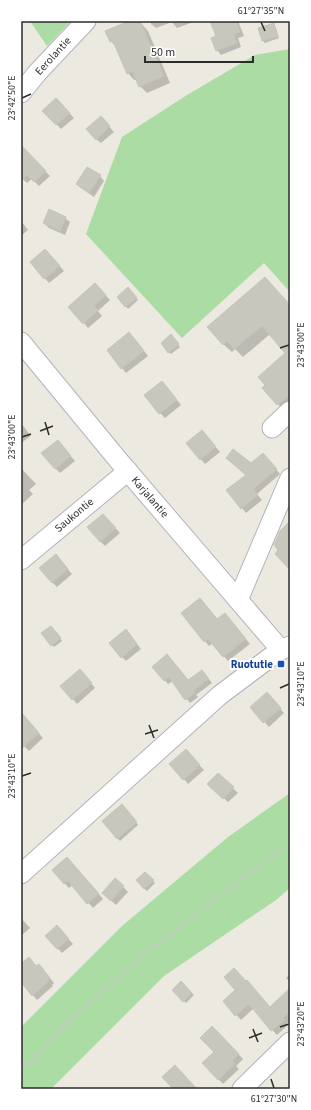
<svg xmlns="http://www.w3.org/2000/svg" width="311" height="1110" font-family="'Source Sans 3',sans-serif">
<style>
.green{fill:#abdca3}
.shadow{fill:#0003}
.building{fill:#c8c7be;stroke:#c7c5b9}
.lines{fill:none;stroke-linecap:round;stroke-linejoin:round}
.minor-casing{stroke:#b3b3be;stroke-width:21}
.path{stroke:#c8c8c8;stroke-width:2.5;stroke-dasharray:3 2;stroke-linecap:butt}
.minor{stroke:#fff;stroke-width:19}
.ticks{fill:none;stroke:#2c2c2c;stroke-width:1.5}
.transit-dot{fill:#1a4fb4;stroke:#fff;stroke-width:1.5}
.labels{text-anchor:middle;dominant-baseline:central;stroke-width:4;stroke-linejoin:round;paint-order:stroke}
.street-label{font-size:11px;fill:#2c2c2c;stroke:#fff}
.transit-label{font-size:11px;font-weight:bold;fill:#164399;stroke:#fff;text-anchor:end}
.neatline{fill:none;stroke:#2c2c2c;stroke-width:1.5}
.ticks-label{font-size:10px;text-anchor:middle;fill:#2c2c2c}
</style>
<rect width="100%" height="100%" fill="#ece9e0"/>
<g class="green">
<path d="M30,21H71L47,46Z"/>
<path d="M290,49V292L264,263L182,338L86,234L122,137L187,95L255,55Z"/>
<path d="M290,793V888L276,900L164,976L51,1089H21V1027L122,926L228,837Z"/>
</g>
<g class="shadow">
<path d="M132,21H139L148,31L170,83L147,93L140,86L137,79L134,80L128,73L116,47L111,41Z"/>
<path d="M151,21H196L177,28L172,22L156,28L151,24Z"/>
<path d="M211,21H238L244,36L238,38L241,47L221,55L217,50V37Z"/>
<path d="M273,24L275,27L279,38L265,43L263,41Z"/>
<path d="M61,104L74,118L61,129L44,111Z"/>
<path d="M105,122L114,132L101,143L96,139Z"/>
<path d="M24,150L50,176L39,186L32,179L27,183L21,177V153Z"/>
<path d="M100,176L104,181L94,197L81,188L77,184Z"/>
<path d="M65,218L70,222L65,235L49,228L44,223Z"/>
<path d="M21,221L28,230L21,236Z"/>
<path d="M50,255L64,271L49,283L31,262Z"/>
<path d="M265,278L290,305V410L286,413L264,388L287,353L270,334L243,357L235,349L232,352L223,344Z"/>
<path d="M100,289L110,300L98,311L102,316L88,328L84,323Z"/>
<path d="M128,289L138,300L128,309L118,297Z"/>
<path d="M134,338L148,356L126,373L122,368Z"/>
<path d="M173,338L180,347L171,354L169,352Z"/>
<path d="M167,387L181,405L165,418L160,413Z"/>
<path d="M21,423L31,436L21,443Z"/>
<path d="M202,431L220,452L205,464L187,443Z"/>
<path d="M62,446L75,461L60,473L55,468Z"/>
<path d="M227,458L251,465L267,459L280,474L257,494L262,500L246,513L228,490L247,476Z"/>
<path d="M21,468L36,484L29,490L33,494L21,505Z"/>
<path d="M108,520L120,533L105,546L100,541Z"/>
<path d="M60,560L72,574L57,587L52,582Z"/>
<path d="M200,599L218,620L229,619L250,644L228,661L213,643L209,646L205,641Z"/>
<path d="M53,630L62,641L54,647L52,645Z"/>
<path d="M130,635L141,649L126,661L122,657Z"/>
<path d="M153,667L188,681L206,675L212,683L196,695L198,697L190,703L173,681L168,684Z"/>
<path d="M84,675L95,688L77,704L73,699Z"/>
<path d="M271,698L284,713L269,727L251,708Z"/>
<path d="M21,722L30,723L43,738L29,751L21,743Z"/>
<path d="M190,755L204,770L188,784L184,779Z"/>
<path d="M218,774L238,793L228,802L213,788Z"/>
<path d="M124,807L138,825L120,841L103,821Z"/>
<path d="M72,863L103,899L93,908L73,885L69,888L53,870Z"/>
<path d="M145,873L155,883L147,891L137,881Z"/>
<path d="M116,879L128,892L116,905L103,893Z"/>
<path d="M21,918L30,928L21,936Z"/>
<path d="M61,931L73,944L62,953L46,936Z"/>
<path d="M29,958L37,967L43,970L54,983L52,985L53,986L37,1000L21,981V965Z"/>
<path d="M290,974V982L286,978Z"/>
<path d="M181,983L194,995L186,1003L173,990Z"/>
<path d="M237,990L270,1008L290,990V1020L287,1023L288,1025L277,1035L253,1009L241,1020L224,1001Z"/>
<path d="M212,1027L243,1059L236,1066L239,1069L223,1084L203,1063L215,1052Z"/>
</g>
<g class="building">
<path d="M129,21H140L164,76L139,87L132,71L127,74L113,41L110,42L105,31Z"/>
<path d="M210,21H236L240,32L234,34L237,43L216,51L211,38L216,36Z"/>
<path d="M274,23L278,36L262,41L258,28Z"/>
<path d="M56,98L70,113L56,125L42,111Z"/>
<path d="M101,116L110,126L96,140L86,129Z"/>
<path d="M21,145L46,171L34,182L27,175L21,180Z"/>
<path d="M87,167L101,175L89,193L76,184Z"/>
<path d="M49,209L66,217L60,231L43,223Z"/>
<path d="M45,249L60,266L44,279L30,262Z"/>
<path d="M265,277L290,305V395L277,405L262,388L265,385L258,377L285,353L262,326L234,349L227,341L223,345L207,327Z"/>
<path d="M95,283L106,295L94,306L98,310L83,324L68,307Z"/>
<path d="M128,287L137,298L125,307L117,297Z"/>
<path d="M129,332L144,351L121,369L107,350Z"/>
<path d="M171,334L179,344L168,353L161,343Z"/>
<path d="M162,381L177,400L159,414L144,395Z"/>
<path d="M202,430L216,447L200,460L186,443Z"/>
<path d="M58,440L71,456L55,469L41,453Z"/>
<path d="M233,449L251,463L263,453L277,469L253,489L258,495L241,509L226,490L246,475L226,458Z"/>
<path d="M103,514L116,528L100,542L87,527Z"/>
<path d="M290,521V570L275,554L278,550L274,545L280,531Z"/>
<path d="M56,554L68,569L52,583L39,568Z"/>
<path d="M200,598L217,619L225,613L246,639L223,657L208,639L204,642L181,613Z"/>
<path d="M51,626L61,638L51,646L41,633Z"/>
<path d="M126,629L137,644L121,658L109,643Z"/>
<path d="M167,654L188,680L202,670L209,679L193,691L195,693L185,700L169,677L164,681L152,667Z"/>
<path d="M80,669L92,683L72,700L60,686Z"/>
<path d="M267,692L281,708L263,723L250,707Z"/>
<path d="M21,712L39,733L21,749Z"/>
<path d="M186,749L200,765L183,780L169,764Z"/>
<path d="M218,773L234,787L223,799L207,784Z"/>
<path d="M122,804L137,822L117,839L102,821Z"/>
<path d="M67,857L99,894L87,904L68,881L64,884L52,870Z"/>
<path d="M145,872L154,880L144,889L136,880Z"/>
<path d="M115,878L124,886L111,901L102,893Z"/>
<path d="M57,925L69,939L57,949L45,936Z"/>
<path d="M29,957L36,966L39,964L50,978L48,979L49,981L32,996L21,982V964Z"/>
<path d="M234,968L246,981L247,980L270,1007L290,988V1011L283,1018L285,1020L271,1031L249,1004L235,1016L223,1001L235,990L224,977Z"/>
<path d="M181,981L192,993L183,1002L172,990Z"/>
<path d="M212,1026L239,1054L232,1061L235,1064L218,1080L202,1063L214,1052L200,1038Z"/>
<path d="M175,1065L197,1089H173L162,1077Z"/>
</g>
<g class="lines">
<g class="minor-casing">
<g id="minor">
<path d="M21,93L37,73L86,21"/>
<path d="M21,342L119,461L281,650"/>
<path d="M272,428L290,411"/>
<path d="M21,560L128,471"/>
<path d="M238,600L290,478"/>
<path d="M21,874L220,695L268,659L281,650L290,646"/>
<path d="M242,1089L290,1042"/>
</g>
</g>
<path class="path" d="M21,1071L68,1022L139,959L217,897L290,843"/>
<use href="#minor" class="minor"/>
</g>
<path class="ticks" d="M261,22L265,31M22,98L31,94M280,348L289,345M45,422L49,435M40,431L53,426M22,437L31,434M280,688L289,684M149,725L154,738M145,734L158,730M22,776L31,773M280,1027L289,1024M253,1029L258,1042M249,1038L262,1033M271,1079L274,1088"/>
<rect class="transit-dot" x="277" y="660" width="8" height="8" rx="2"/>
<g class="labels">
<g class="street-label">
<text transform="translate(53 56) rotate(-48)">Eerolantie</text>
<text transform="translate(150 497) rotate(49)">Karjalantie</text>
<text transform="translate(74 515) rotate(-40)">Saukontie</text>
</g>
<g class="transit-label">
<text x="273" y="664">Ruotutie</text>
</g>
</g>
<rect width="311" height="1110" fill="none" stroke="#ffffff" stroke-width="44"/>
<path d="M145 56v6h108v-6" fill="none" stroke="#2c2c2c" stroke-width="2"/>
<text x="151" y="56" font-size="12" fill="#2c2c2c" stroke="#ffffff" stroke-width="3" paint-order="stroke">50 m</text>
<rect x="22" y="22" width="267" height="1066" class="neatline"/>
<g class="ticks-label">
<text x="261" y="14">61°27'35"N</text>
<text transform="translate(11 98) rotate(-90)" y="4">23°42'50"E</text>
<text transform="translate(300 345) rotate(-90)" y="4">23°43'00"E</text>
<text transform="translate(11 437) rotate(-90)" y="4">23°43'00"E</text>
<text transform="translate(300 684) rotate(-90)" y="4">23°43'10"E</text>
<text transform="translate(11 776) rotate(-90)" y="4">23°43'10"E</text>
<text transform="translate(300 1024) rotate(-90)" y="4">23°43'20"E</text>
<text x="274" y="1102">61°27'30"N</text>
</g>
</svg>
